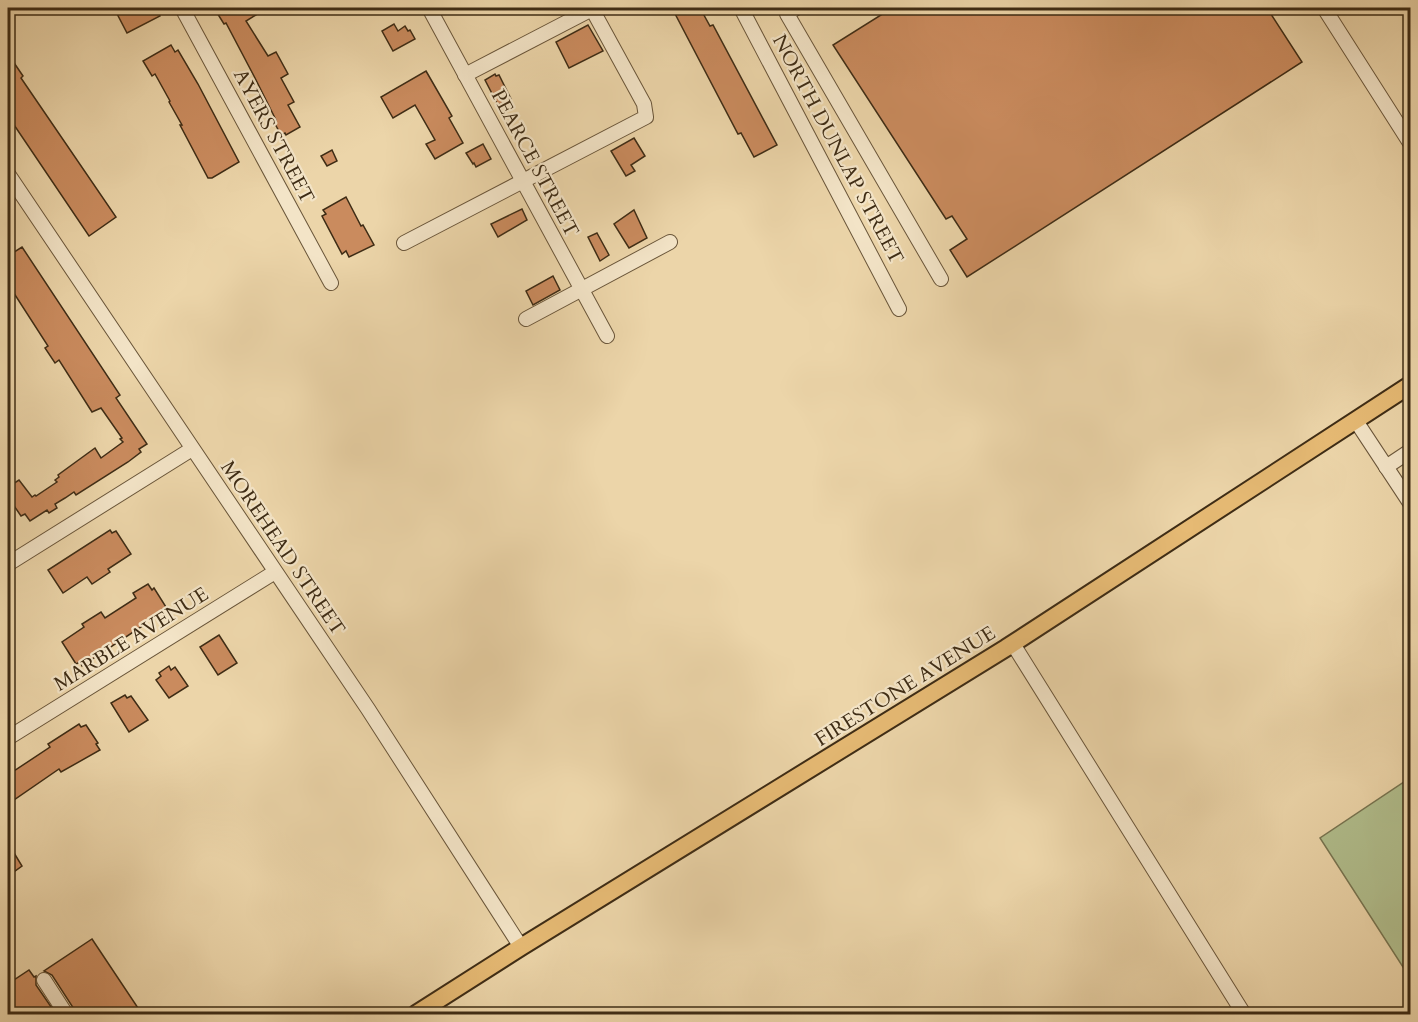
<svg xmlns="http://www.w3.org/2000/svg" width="1418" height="1022" font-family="Cardo,serif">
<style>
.green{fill:#b1be8d;stroke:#787551;stroke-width:1.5}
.building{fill:#ca8b5e;stroke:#3e2c15;stroke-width:1.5}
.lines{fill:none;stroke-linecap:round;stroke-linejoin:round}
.minor-casing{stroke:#6a563a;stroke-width:16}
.major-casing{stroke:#3e2c15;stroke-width:20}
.minor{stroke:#f3e4c7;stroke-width:14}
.major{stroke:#e6ba74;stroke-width:16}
.labels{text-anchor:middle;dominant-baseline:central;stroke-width:4.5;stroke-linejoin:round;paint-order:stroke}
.street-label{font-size:20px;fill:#3e2c15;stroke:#f3e4c7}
</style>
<rect width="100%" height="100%" fill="#ecd5a9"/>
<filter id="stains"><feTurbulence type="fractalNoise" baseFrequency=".00333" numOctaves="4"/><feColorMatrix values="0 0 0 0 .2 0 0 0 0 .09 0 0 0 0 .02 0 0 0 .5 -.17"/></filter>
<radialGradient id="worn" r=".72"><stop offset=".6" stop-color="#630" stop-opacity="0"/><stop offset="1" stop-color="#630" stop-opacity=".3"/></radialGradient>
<path class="green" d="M1410,778V978L1320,838Z"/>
<g class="building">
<path d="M114,8H156L160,16L127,33Z"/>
<path d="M214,8H252L256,15L246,21L268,56L276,52L288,74L281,78L294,102L288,105L300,127L286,135L285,133L281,135L274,122L276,120L255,78L226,23L224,24Z"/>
<path d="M672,8H700L710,26L713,25L777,145L754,157L741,133L738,134Z"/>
<path d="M892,8H1267L1302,62L967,277L950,250L967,239L952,216L946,219L833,45Z"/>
<path d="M394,24L398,31L405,26L408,31L410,30L415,39L393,51L382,31Z"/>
<path d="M588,25L603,51L569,68L556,42Z"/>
<path d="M171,45L175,52L178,50L198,84L239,162L212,178H208L180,125H182L169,102L170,101L155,74L152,76L143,61Z"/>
<path d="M8,54L23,76L21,78L116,217L89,236L8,116Z"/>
<path d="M426,71L452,116L449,118L463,143L435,159L426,144L435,140L415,105L393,118L381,97Z"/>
<path d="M495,74L496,76L499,75L511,99L498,105L485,80Z"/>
<path d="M634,138L645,156L631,165L635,171L626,176L611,151Z"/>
<path d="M483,144L491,159L476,167L474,163L473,164L466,153Z"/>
<path d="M332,150L337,161L327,166L321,156Z"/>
<path d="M346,197L361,226L363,225L374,245L349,257L346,251L342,254L322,216L326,214L323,210Z"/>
<path d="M522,209L527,220L498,237L491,224Z"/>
<path d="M634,210L647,238L629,248L614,224Z"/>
<path d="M597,233L609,255L600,261L588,237Z"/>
<path d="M22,247L120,395L116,398L147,444L139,449L141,452L128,462L76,495L74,492L65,498L55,504L57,508L49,513L47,510L30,521L25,514L21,516L8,497L12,494L8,487L19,480L32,497L35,495L36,496L57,482L55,480L59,477L58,475L95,448L101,458L123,442L120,439L122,438L101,408L92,412L59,360L55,363L45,348L48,346L8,284V256Z"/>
<path d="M553,276L560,290L533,305L526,291Z"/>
<path d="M110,530L112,533L116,531L131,554L108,569L110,572L92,584L87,577L63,593L48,570Z"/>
<path d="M148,584L152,590L154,588L166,607L143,623L144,625L82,666L80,662L76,664L62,642L84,627L82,624L101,612L105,618L136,598L133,593Z"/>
<path d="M219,635L237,663L218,675L200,647Z"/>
<path d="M169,666L171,670L175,667L188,686L169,698L156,680L161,676L159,673Z"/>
<path d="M125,695L127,698L131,696L148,720L129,732L111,703Z"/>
<path d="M79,724L81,727L86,725L98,743L96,744L100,750L61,772L59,769L8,804V775L50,747L48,744Z"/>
<path d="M8,843L22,866L8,876Z"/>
<path d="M92,939L142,1014H75L74,1009L52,975L44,971Z"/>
<path d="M29,970L34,977L36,976V985L56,1014H8V984Z"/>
</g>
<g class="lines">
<g class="minor-casing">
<g id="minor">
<path d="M182,8L331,283"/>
<path d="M429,8L607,336"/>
<path d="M741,8L899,309"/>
<path d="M796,8L787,14L941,279"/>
<path d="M1324,8L1410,143"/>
<path d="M465,75L594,8"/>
<path d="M8,174L368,709L521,947"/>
<path d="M404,243L646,117L644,104L592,9"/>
<path d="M526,319L670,242"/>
<path d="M1356,421L1410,503"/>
<path d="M1386,467L1410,451"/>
<path d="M8,564L192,449"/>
<path d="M1013,644L1242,1011"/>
<path d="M8,738L275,572"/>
<path d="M44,980L66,1014"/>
</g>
</g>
<g class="major-casing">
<path id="major" d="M416,1014L521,947L1006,648L1410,385"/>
</g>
<use href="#minor" class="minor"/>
<use href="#major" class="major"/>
</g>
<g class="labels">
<g class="street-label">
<text transform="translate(274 136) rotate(62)">AYERS STREET</text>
<text transform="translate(838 149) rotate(62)">NORTH DUNLAP STREET</text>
<text transform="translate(535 163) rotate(62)">PEARCE STREET</text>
<text transform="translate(283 548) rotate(56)">MOREHEAD STREET</text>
<text transform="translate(131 639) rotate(-32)">MARBLE AVENUE</text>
<text transform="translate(905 686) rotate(-32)">FIRESTONE AVENUE</text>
</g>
</g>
<rect width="1418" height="1022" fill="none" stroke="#ecd5a9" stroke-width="30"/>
<rect x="9" y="9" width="1400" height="1004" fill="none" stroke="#3e2c15" stroke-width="3"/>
<rect x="15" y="15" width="1388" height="992" fill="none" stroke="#3e2c15" stroke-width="1.5"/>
<rect width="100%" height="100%" filter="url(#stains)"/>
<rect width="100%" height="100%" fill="url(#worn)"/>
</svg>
